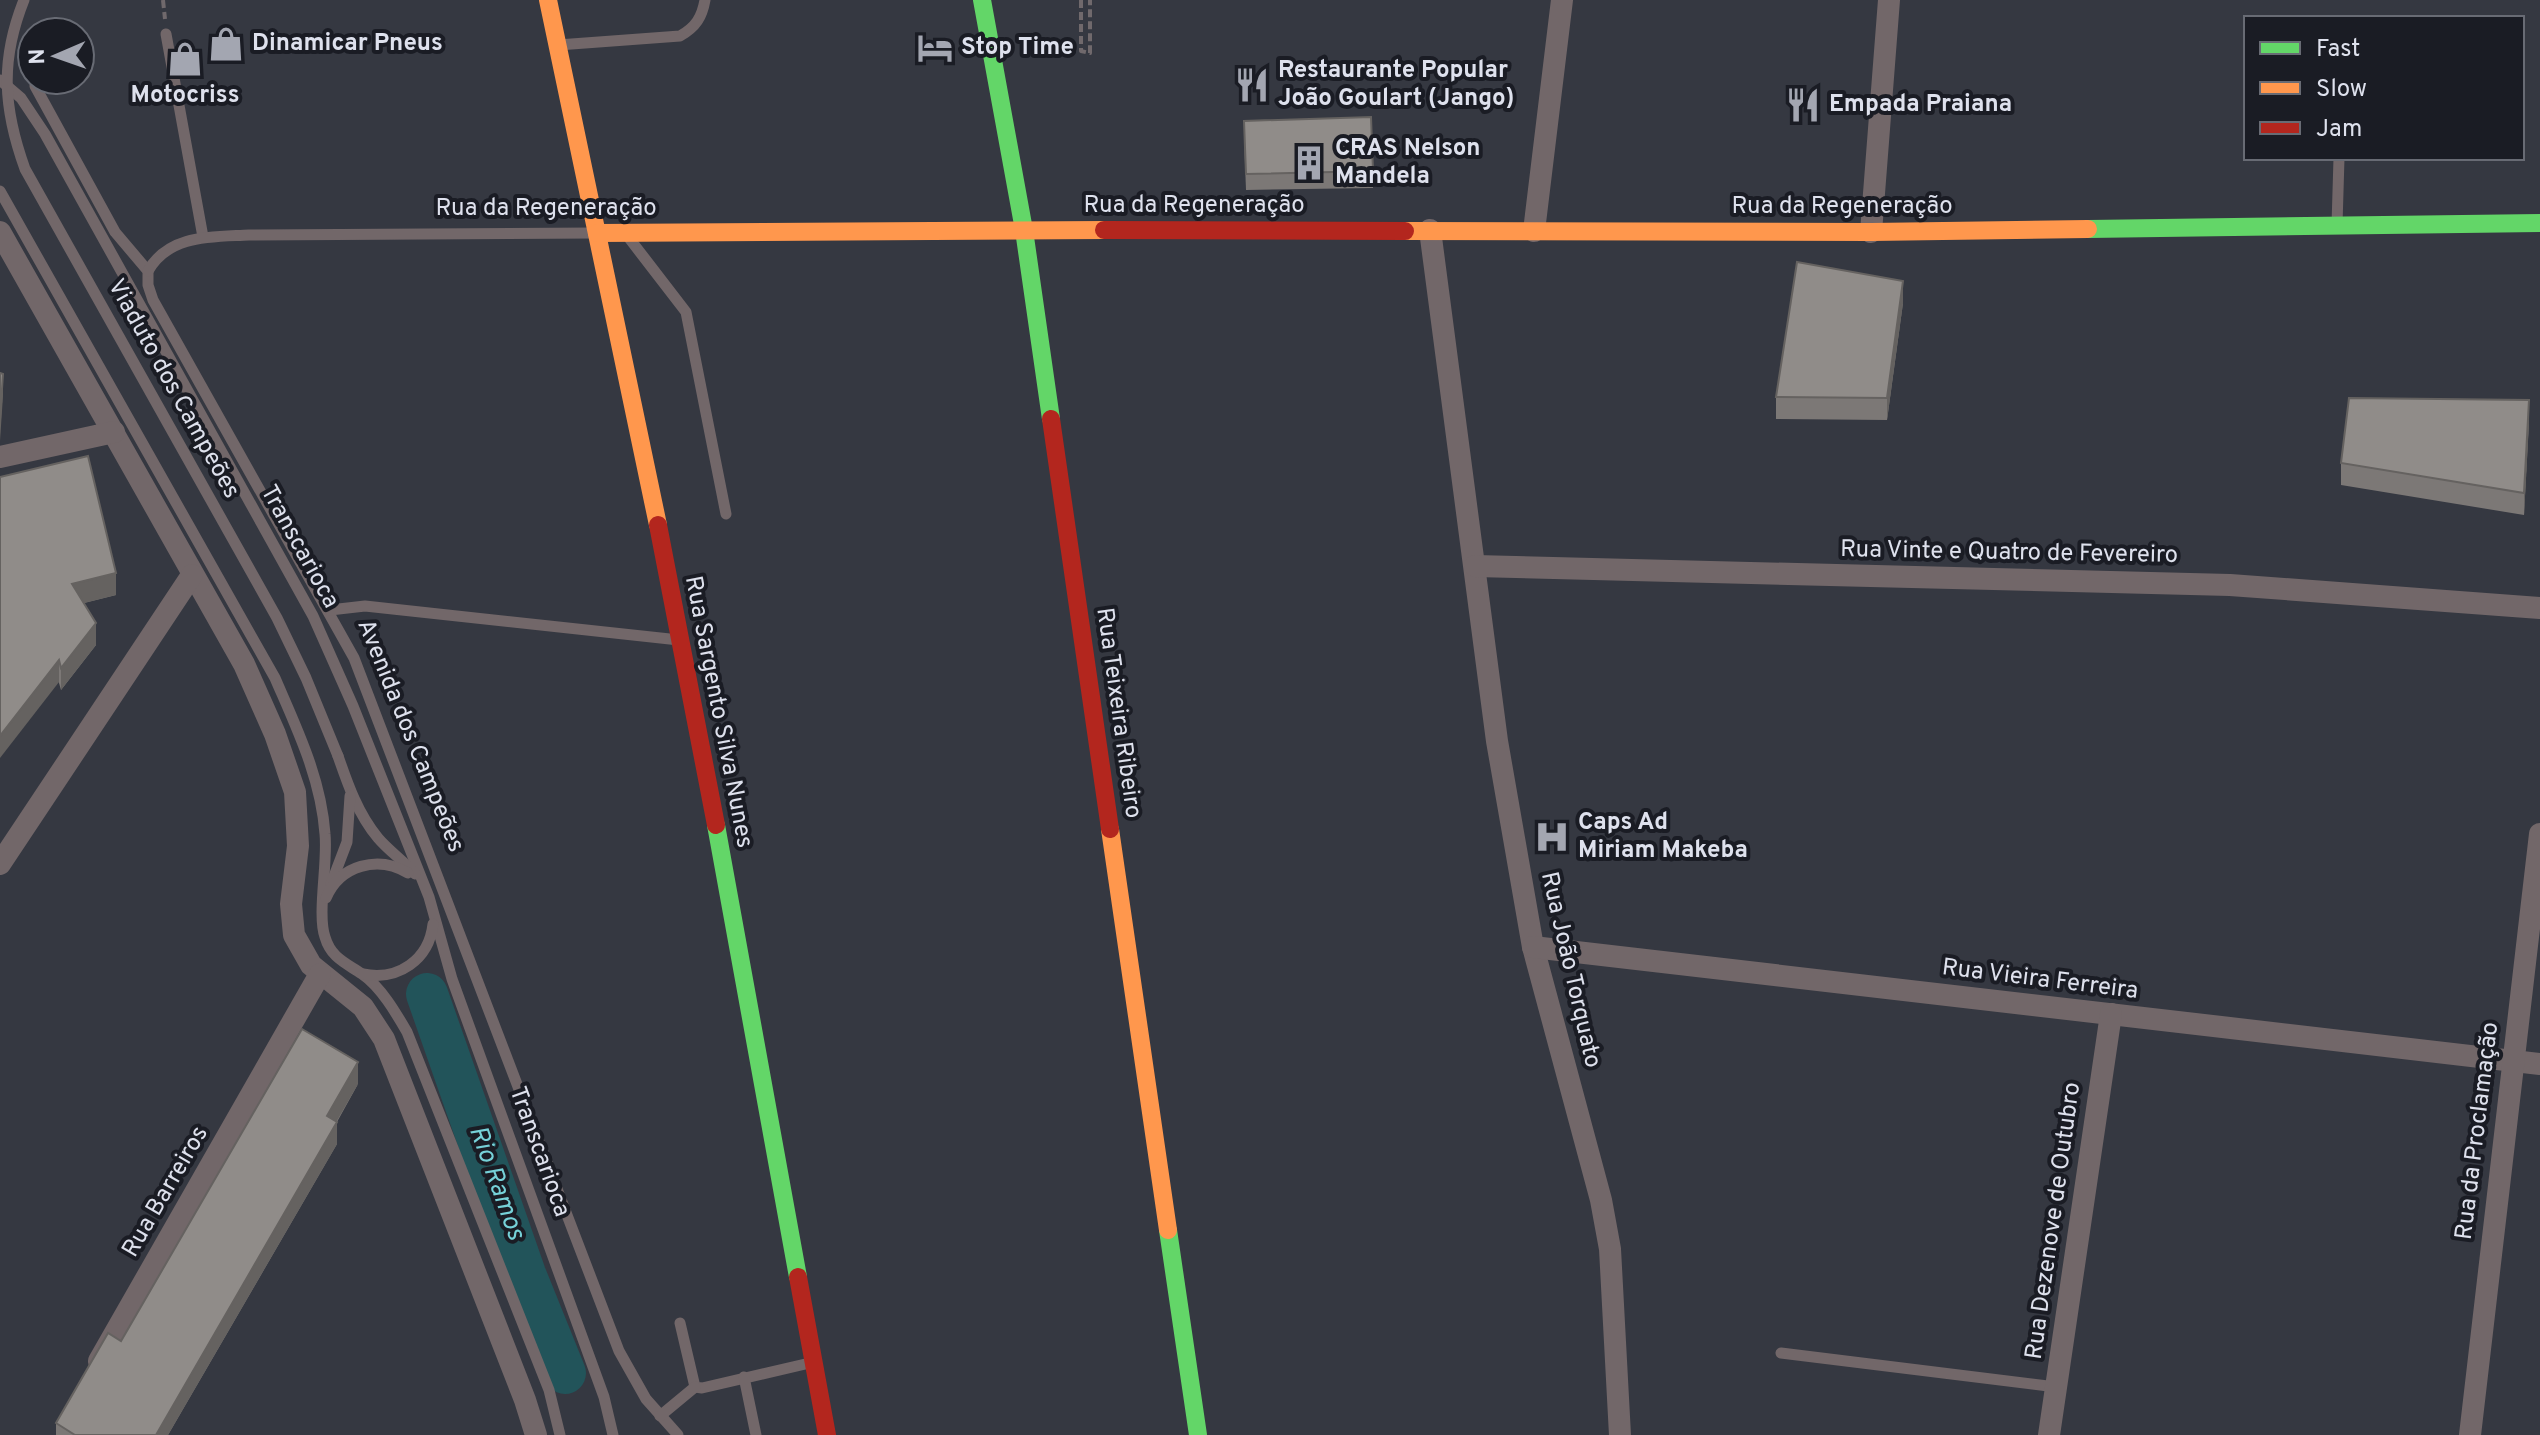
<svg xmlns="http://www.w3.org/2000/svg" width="2540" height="1435" font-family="Overpass,sans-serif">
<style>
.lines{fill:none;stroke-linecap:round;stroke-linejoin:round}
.river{stroke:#22545a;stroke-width:42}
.path{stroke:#70696c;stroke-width:4;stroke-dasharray:8 4;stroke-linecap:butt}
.lane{stroke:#726769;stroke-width:11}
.street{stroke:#726769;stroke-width:22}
.fast{stroke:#63d668;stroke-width:18}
.slow{stroke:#ff974d;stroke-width:18}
.jam{stroke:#b3261e;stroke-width:18}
.lane-bridge{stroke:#726769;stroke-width:11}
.wall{fill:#7c7876}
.shaded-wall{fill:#656260}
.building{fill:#908c89;stroke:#656260;stroke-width:2}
.labels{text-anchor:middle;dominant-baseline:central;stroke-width:8;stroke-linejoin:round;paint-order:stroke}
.poi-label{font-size:24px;font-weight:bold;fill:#dee1ed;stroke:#1a1c24;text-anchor:start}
.street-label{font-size:24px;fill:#dee1ed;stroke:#1a1c24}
.water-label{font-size:26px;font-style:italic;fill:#76d1d8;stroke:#1a1c24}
</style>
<rect width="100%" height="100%" fill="#353841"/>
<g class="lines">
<path class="river" d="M427,994L525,1274L565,1373"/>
<g class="path">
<path d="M163,0L165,19"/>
<path d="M1081,0V51L1090,53V0"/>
</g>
<g class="lane">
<path d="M166,34L203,237"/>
<path d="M558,45L680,36C696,27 702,17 705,0"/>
<path d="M0,80L21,98L45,134L313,616L353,706L429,897L452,979L604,1397L613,1435"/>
<path d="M35,86L115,232L148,271V285L153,300L354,658L619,1351L646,1399L678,1435"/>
<path d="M0,191L275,678C297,729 321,778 325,834C328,863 317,914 325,937C331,958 346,963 362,974C381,987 396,1013 407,1032L549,1390L560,1435"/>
<path d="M2337,225L2339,158"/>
<path d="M629,238L686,312L726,514"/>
<path d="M148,271C169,234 212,237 249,235L595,233"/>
<path d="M330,610L365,606L679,640"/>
<path d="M338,756C348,785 358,814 378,838C389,851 404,861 415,874"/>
<path d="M331,884L347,842L350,796"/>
<path d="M326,898C340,865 378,855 408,873"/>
<path d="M363,974C398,981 429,960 433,924"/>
<path d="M680,1323L695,1387L702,1388L814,1362"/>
<path d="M1781,1353L2056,1387"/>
<path d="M744,1377L756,1435"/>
<path d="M660,1416L695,1387"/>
</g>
<g class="street">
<path d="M1430,230L1497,741L1533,947L1601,1200L1610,1249L1620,1435"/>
<path d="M1534,231L1562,0"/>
<path d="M0,232L244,664L275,734L295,792L298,846L291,904L294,935L311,965L363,1007L384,1039L525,1400L536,1435"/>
<path d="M1871,232L1889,0"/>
<path d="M0,457L114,432"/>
<path d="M1475,566L2230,585L2540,608"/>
<path d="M0,864L192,575"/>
<path d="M1533,947L2540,1064"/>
<path d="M99,1361L320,974"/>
<path d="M2049,1435L2111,1014"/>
<path d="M2470,1435L2540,834"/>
</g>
<g class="fast">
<path d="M982,0L1024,230L1051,419"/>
<path d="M2088,229L2540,223"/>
<path d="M716,825L798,1277"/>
<path d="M1168,1230L1198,1435"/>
</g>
<g class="slow">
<path d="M548,0L658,525"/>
<path d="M1405,231L1871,232L2088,229"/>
<path d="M597,233L1104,230"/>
<path d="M1110,829L1168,1230"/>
</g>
<g class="jam">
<path d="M1104,230L1405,231"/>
<path d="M1051,419L1110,829"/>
<path d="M658,525L716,825"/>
<path d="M798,1277L827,1435"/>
</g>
<path class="lane-bridge" d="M24,0C0,60 3,108 25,169L277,618L306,678L338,756"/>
</g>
<g class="wall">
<path d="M1371,117L1373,188L1246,190L1244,138Z"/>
<path d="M1903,303L1887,420L1776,419V397Z"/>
<path d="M2529,422L2524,515L2341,485V463Z"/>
<path d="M0,477L116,595L84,603L96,645L61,690Z"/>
<path d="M358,1084L337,1122V1144L168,1435H56V1423L121,1341Z"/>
</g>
<g class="shaded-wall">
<path d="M1903,281V303L1887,420V398Z"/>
<path d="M3,374V396L0,441V419Z"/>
<path d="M2529,400V422L2524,515V493Z"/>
<path d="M116,573V595L72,606V584Z"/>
<path d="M96,623V645L61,690V668Z"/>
<path d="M59,660V682L0,758V736Z"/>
<path d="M358,1062V1084L327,1138V1116Z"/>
<path d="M337,1122V1144L168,1435H156Z"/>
</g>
<g class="building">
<path d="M1371,117L1373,171L1246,174L1244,121Z"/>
<path d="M1797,262L1903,281L1887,398L1776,397Z"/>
<path d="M0,373L3,374L0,419Z"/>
<path d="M2349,398L2529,400L2524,493L2341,463Z"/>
<path d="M88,456L116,573L72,584L96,623L61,668L59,660L0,736V477Z"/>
<path d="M302,1029L358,1062L327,1116L337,1122L156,1435H75L56,1423L108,1333L121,1341Z"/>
</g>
<defs>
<g id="shop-bare" transform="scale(2.76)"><path d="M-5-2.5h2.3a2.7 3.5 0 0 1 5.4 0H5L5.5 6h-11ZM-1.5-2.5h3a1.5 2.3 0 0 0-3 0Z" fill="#a3a6b1" stroke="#1a1c24" stroke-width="2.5" paint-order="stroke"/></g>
<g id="hotel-bare" transform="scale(2.76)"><path d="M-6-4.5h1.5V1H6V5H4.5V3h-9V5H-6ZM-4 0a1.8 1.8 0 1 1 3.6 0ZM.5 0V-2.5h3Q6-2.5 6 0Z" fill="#a3a6b1" stroke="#1a1c24" stroke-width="2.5" paint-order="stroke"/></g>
<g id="restaurant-bare" transform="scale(2.76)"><path d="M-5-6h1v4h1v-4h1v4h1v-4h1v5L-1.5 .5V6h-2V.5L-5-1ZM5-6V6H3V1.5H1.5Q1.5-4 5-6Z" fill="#a3a6b1" stroke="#1a1c24" stroke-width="2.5" paint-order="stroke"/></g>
<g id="building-bare" transform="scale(2.76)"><path d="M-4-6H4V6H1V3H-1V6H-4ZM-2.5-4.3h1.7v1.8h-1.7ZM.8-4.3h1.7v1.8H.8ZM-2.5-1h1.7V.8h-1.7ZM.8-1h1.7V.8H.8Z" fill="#a3a6b1" stroke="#1a1c24" stroke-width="2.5" paint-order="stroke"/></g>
<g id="hospital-bare" transform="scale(2.76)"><path d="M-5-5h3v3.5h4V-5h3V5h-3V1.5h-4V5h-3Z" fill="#a3a6b1" stroke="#1a1c24" stroke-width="2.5" paint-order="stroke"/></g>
</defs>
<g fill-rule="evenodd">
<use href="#shop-bare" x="226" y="44"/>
<use href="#hotel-bare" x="935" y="48"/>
<use href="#shop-bare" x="185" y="59"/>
<use href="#restaurant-bare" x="1252" y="85"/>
<use href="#restaurant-bare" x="1803" y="105"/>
<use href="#building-bare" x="1309" y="163"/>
<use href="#hospital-bare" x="1552" y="837"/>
</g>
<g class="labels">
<g class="poi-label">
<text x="252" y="44">Dinamicar Pneus</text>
<text x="961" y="48">Stop Time</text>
<text x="1278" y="71">Restaurante Popular<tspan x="1278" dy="28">João Goulart (Jango)</tspan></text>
<text x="185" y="96" text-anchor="middle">Motocriss</text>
<text x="1829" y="105">Empada Praiana</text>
<text x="1335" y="149">CRAS Nelson<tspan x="1335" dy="28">Mandela</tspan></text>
<text x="1578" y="823">Caps Ad<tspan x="1578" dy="28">Miriam Makeba</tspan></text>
</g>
<g class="street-label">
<text x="1194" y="206">Rua da Regeneração</text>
<text x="1842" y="207">Rua da Regeneração</text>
<text x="546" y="209">Rua da Regeneração</text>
<text transform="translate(173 389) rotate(61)">Viaduto dos Campeões</text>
<text transform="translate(299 547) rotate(61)">Transcarioca</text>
<text transform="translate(2009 553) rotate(1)">Rua Vinte e Quatro de Fevereiro</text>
<text transform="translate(718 712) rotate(79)">Rua Sargento Silva Nunes</text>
<text transform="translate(1118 713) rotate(82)">Rua Teixeira Ribeiro</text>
<text transform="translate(410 736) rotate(68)">Avenida dos Campeões</text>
<text transform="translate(1570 970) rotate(77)">Rua João Torquato</text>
<text transform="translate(2040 980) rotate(7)">Rua Vieira Ferreira</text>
<text transform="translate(2478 1131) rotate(-83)">Rua da Proclamação</text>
<text transform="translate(539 1152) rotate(70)">Transcarioca</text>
<text transform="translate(166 1192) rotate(-60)">Rua Barreiros</text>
<text transform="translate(2054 1221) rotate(-82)">Rua Dezenove de Outubro</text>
</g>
<g class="water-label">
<text transform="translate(496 1183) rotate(70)">Rio Ramos</text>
</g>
</g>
<rect x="2244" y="16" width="280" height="144" fill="#1a1c24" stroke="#686b74" stroke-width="2"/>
<rect x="2260" y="42" width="40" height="12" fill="#63d668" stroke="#686b74" stroke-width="2"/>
<text x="2316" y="56" font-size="24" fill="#dee1ed">Fast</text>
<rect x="2260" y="82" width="40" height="12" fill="#ff974d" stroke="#686b74" stroke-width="2"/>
<text x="2316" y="96" font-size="24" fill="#dee1ed">Slow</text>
<rect x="2260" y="122" width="40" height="12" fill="#b3261e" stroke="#686b74" stroke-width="2"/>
<text x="2316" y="136" font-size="24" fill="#dee1ed">Jam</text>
<g transform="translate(56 56) rotate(268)"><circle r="38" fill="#1a1c24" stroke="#686b74" stroke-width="2"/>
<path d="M0-6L14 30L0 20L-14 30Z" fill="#a3a6b1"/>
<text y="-12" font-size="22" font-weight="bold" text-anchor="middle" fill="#dee1ed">N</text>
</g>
</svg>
